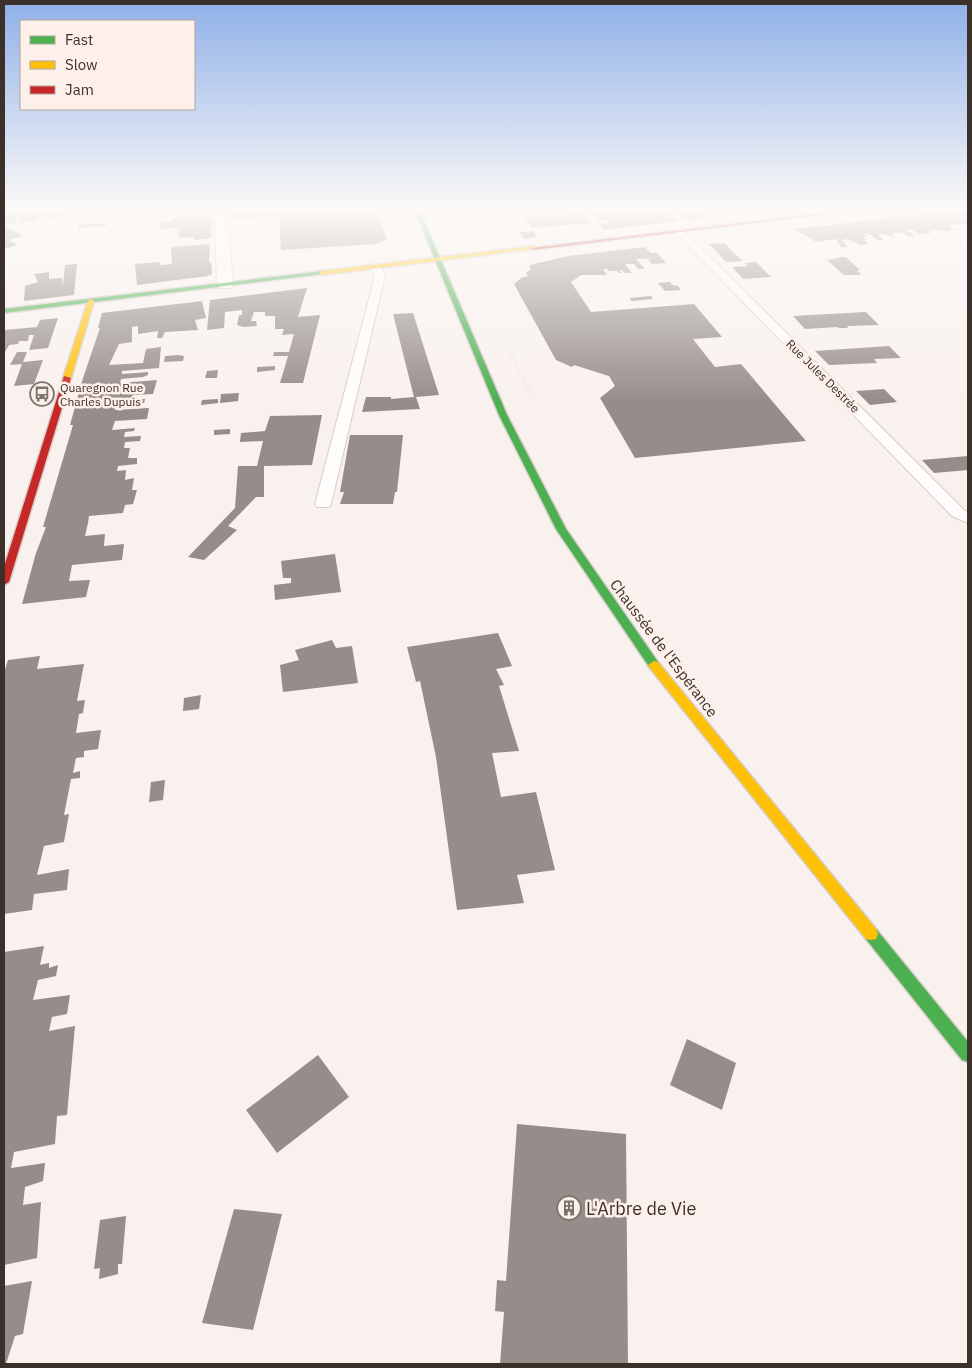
<svg xmlns="http://www.w3.org/2000/svg" width="972" height="1368" font-family="'IBM Plex Sans',sans-serif">
<style>
.building{fill:#968d8a}
.lines{fill:none;stroke-linecap:round;stroke-linejoin:round}
.lane-casing{stroke:#d6ccc8;stroke-width:2}
.street-casing{stroke:#d6ccc8;stroke-width:2}
.fast-casing{stroke:#d6ccc8;stroke-width:3}
.slow-casing{stroke:#d6ccc8;stroke-width:3}
.jam-casing{stroke:#d6ccc8;stroke-width:3}
.path{stroke:#dad7d5;stroke-width:2;stroke-dasharray:0.5 2;stroke-linecap:butt}
.lane{fill:#fefdfc;fill-rule:evenodd}
.street{fill:#fefdfc;fill-rule:evenodd}
.fast{fill:#4caf50;fill-rule:evenodd}
.slow{fill:#ffc107;fill-rule:evenodd}
.jam{fill:#c62828;fill-rule:evenodd}
.labels{text-anchor:middle;dominant-baseline:central;stroke-width:5;stroke-linejoin:round;paint-order:stroke}
.far-street-label{font-size:12px;fill:#3c302a;stroke:#fdf0ea}
.far-poi-label{font-size:12px;fill:#3c302a;stroke:#fdf0ea;text-anchor:start}
.street-label{font-size:15px;fill:#3c302a;stroke:#fdf0ea}
.near-poi-label{font-size:18px;fill:#3c302a;stroke:#fdf0ea;text-anchor:start}
</style>
<rect width="100%" height="100%" fill="#f9f1ee"/>
<g class="building">
<path d="M4,211H63L65,215L55,218H47L45,215L37,216L39,220L22,223L18,217H14L18,222L4,226Z"/>
<path d="M233,211H377L387,239L376,244L281,250L279,217L281,216L233,219Z"/>
<path d="M592,211H607L610,214H616L614,211H664L679,221L603,230L599,224L610,223L607,219L598,220Z"/>
<path d="M672,211H697L709,218L686,220Z"/>
<path d="M946,211H968V224L949,225L954,230H947L949,232L942,230H929L931,233L925,234H920L911,229L906,230L915,236L910,237L900,232L891,234L895,238L883,234H878L884,241L878,240L869,234H864L868,237H863L868,244L860,245L848,239L842,240L847,247H841L836,239L816,242L795,229Z"/>
<path d="M583,213L592,223L532,228L524,218Z"/>
<path d="M212,217L211,238L194,240L193,237L178,238L179,229H175V227L159,230L160,222L172,221V218Z"/>
<path d="M106,223V226L78,228V225Z"/>
<path d="M4,226L24,236L9,240L18,245L4,249V241H6L4,239Z"/>
<path d="M533,231L537,237L524,239L519,232Z"/>
<path d="M725,243L730,249L743,261L726,262L709,244Z"/>
<path d="M210,244L209,262H211L212,274L208,276L137,285L135,264L160,262V265L172,264L171,247Z"/>
<path d="M645,247L651,253H657L666,263L652,264L648,259L655,258L636,259L645,269H638L634,264H625L632,273H625L622,270H619L622,273H619L618,271H609L607,269H603L607,275H581L571,282L591,312L694,304L722,337L693,339L715,367L741,364L806,441L635,458L600,398L615,386L609,376L574,365L572,367L556,360L514,284L521,278L528,276L526,272L531,270L529,266L534,264L568,256Z"/>
<path d="M843,257L847,258L860,270H857L861,275H844L827,260Z"/>
<path d="M756,262L771,277L743,279L732,267L748,266L745,263Z"/>
<path d="M77,264L74,295L24,301L25,286L38,282L34,274L49,272V279L62,278L63,286L65,265Z"/>
<path d="M670,282L672,285L678,286L681,290L665,291L658,283Z"/>
<path d="M307,288L298,317L320,315L303,383H280L288,356H273L274,352H289L294,334L282,335L284,329H275V316H265V312H254L251,321H256L257,326L243,327L237,325L239,315H242V310L225,312L224,328L207,330L210,300Z"/>
<path d="M651,296L653,299L631,301L630,298Z"/>
<path d="M202,301L206,318L195,320L198,330L165,332L162,338H157L158,331L138,334V326L132,327V342L119,344L109,365L143,363L146,349L161,347L159,368L122,371V374L148,372V375L143,377L121,379L120,383L157,380L153,394L133,395V399H145L144,403L116,405L115,410L149,408L147,419L115,421L112,430L135,428L134,431L125,432L124,437L141,436L140,441L125,442L124,448H130L128,458H137V464L118,466L117,471L126,470L125,480L134,478L132,490H137L133,504L125,505L123,513L89,516L88,523L85,536L105,534L104,546L124,544L122,560L72,565L69,581L90,580L86,597L22,604L36,553L46,527H43L73,425H70L83,378L100,328H98L102,313Z"/>
<path d="M866,312L879,325L847,326L848,328H839L837,327L805,329L793,316Z"/>
<path d="M413,313L439,395L416,397L420,409L362,412L366,397H391V399L414,397L393,314Z"/>
<path d="M58,318L48,348L29,350L34,335H29L28,341H19L18,344L9,345L4,354V330L37,327L40,320Z"/>
<path d="M889,346L901,358L874,359L877,363L829,365L815,351Z"/>
<path d="M17,352H27L23,362L43,360L34,384L14,386L22,364L10,365Z"/>
<path d="M165,356L178,355L184,356L183,361L164,362Z"/>
<path d="M275,366V370L257,372V367Z"/>
<path d="M218,370L217,378H205L207,371Z"/>
<path d="M884,389L897,402L870,405L856,391Z"/>
<path d="M239,393L238,401L220,403L221,394Z"/>
<path d="M218,399V403L201,405L202,400Z"/>
<path d="M322,415L312,465L264,466V497H256L228,526L237,530L204,560L188,557L235,508L238,466H257L263,441L240,442L241,433L265,431L270,416Z"/>
<path d="M230,429V434L214,435V430Z"/>
<path d="M350,435H403L397,492H395L393,504H340L344,492H340Z"/>
<path d="M968,456V470L934,473L922,460Z"/>
<path d="M335,554L341,592L275,600L274,585L291,583V578H283L281,561Z"/>
<path d="M498,633L512,666L496,669L504,685L499,686L519,751L492,753L501,797L536,792L555,870L517,875L524,903L457,910L436,757L420,681L416,682L407,647Z"/>
<path d="M332,640L336,648L352,646L358,683L283,692L280,665L299,660L295,650Z"/>
<path d="M40,656L37,669L84,664L77,701L85,700L83,713L79,714L76,733L101,730L98,749L84,751V757L76,758L73,773L80,771V778L71,779L64,815L69,814L64,842L44,846L37,875L69,869L67,890L34,894L32,910L4,914V673L8,660Z"/>
<path d="M201,695L199,709L183,711L184,698Z"/>
<path d="M165,780L163,800L149,802L151,782Z"/>
<path d="M44,946L40,965L49,963V968L58,965L56,976L38,980L33,1000L70,995L67,1014L52,1017L49,1031L75,1026L67,1115L57,1116L55,1144L14,1152L11,1168L45,1163L43,1181L25,1187L23,1205L41,1202L37,1258L4,1265V952Z"/>
<path d="M687,1039L736,1063L722,1110L670,1085Z"/>
<path d="M318,1055L349,1097L277,1153L246,1110Z"/>
<path d="M517,1124L626,1134L628,1364H500L504,1312L495,1311L497,1280L506,1281Z"/>
<path d="M234,1209L282,1214L253,1330L202,1323Z"/>
<path d="M126,1216L122,1264H118V1274L99,1279L100,1268L94,1269L100,1220Z"/>
<path d="M32,1281L23,1334L15,1336L6,1364H4V1286Z"/>
</g>
<g class="lines">
<g class="lane-casing">
<g id="lane">
<path d="M679,228L682,229L964,510L968,512V523L952,516L676,233L674,231Z"/>
<path d="M376,264L380,265L385,276L331,504L329,507H317L315,504L375,276L371,267Z"/>
</g>
</g>
<g class="street-casing">
<path id="street" d="M215,211H227L233,285L230,288H220L217,285Z"/>
</g>
<g class="fast-casing">
<g id="fast">
<path d="M415,211H420L507,415L566,529L658,662L660,665L658,668H650L556,529L499,415Z"/>
<path d="M322,271L325,273L324,274L4,313V309Z"/>
<path d="M871,928L876,929L968,1042V1062L962,1060L866,939L864,934L866,929Z"/>
</g>
</g>
<g class="slow-casing">
<g id="slow">
<path d="M533,246L535,249L322,275L319,273L322,271Z"/>
<path d="M91,299L94,301L71,378L64,380L63,378L88,301Z"/>
<path d="M654,661L658,662L876,929L878,934L876,939L871,940L866,939L650,668L648,665Z"/>
</g>
</g>
<g class="jam-casing">
<g id="jam">
<path d="M839,211H853L533,250L530,248Z"/>
<path d="M64,376L71,378L9,582L4,585V567Z"/>
</g>
</g>
<path class="path" d="M508,348L531,395"/>
<use href="#lane" class="lane"/>
<use href="#street" class="street"/>
<use href="#fast" class="fast"/>
<use href="#slow" class="slow"/>
<use href="#jam" class="jam"/>
</g>
<linearGradient id="sky" x2="0" y2="1"><stop stop-color="#8fb0e8"/><stop offset="0.52" stop-color="#fcf9f7"/><stop offset="1" stop-color="#fcf9f7" stop-opacity="0"/></linearGradient>
<rect width="972" height="402" fill="url(#sky)"/>
<defs>
<g id="bus-ring" transform="scale(1.25)"><circle r="9.5" fill="#fdf0ea" stroke="#7e746f" stroke-width="1.5"/><path d="M-5-6H5V4H4V6H2V4H-2V6H-4V4H-5ZM-3.5-4V0h7V-4ZM-3.5 1.2v1.5H-2V1.2ZM2 1.2v1.5H3.5V1.2Z" fill="#7e746f"/></g>
<g id="building-ring" transform="scale(1.25)"><circle r="9.5" fill="#fdf0ea" stroke="#7e746f" stroke-width="1.5"/><path d="M-4-6H4V6H1V3H-1V6H-4ZM-2.5-4.3h1.7v1.8h-1.7ZM.8-4.3h1.7v1.8H.8ZM-2.5-1h1.7V.8h-1.7ZM.8-1h1.7V.8H.8Z" fill="#7e746f"/></g>
</defs>
<g fill-rule="evenodd">
<use href="#bus-ring" x="42" y="394"/>
<use href="#building-ring" x="569" y="1208"/>
</g>
<g class="labels">
<g class="far-street-label">
<text transform="translate(823 376) rotate(45)">Rue Jules Destrée</text>
</g>
<g class="far-poi-label">
<text x="60" y="387">Quaregnon Rue<tspan x="60" dy="14">Charles Dupuis</tspan></text>
</g>
<g class="street-label">
<text transform="translate(664 648) rotate(53)">Chaussée de l'Espérance</text>
</g>
<g class="near-poi-label">
<text x="586" y="1208">L'Arbre de Vie</text>
</g>
</g>
<rect width="972" height="1368" fill="none" stroke="#3c302a" stroke-width="10"/>
<rect x="20" y="20" width="175" height="90" fill="#fdf0ea" stroke="#b0a39d"/>
<rect x="30" y="36" width="25" height="8" fill="#4caf50" stroke="#b0a39d"/>
<text x="65" y="45" font-size="15" fill="#3c302a">Fast</text>
<rect x="30" y="61" width="25" height="8" fill="#ffc107" stroke="#b0a39d"/>
<text x="65" y="70" font-size="15" fill="#3c302a">Slow</text>
<rect x="30" y="86" width="25" height="8" fill="#c62828" stroke="#b0a39d"/>
<text x="65" y="95" font-size="15" fill="#3c302a">Jam</text>
</svg>
